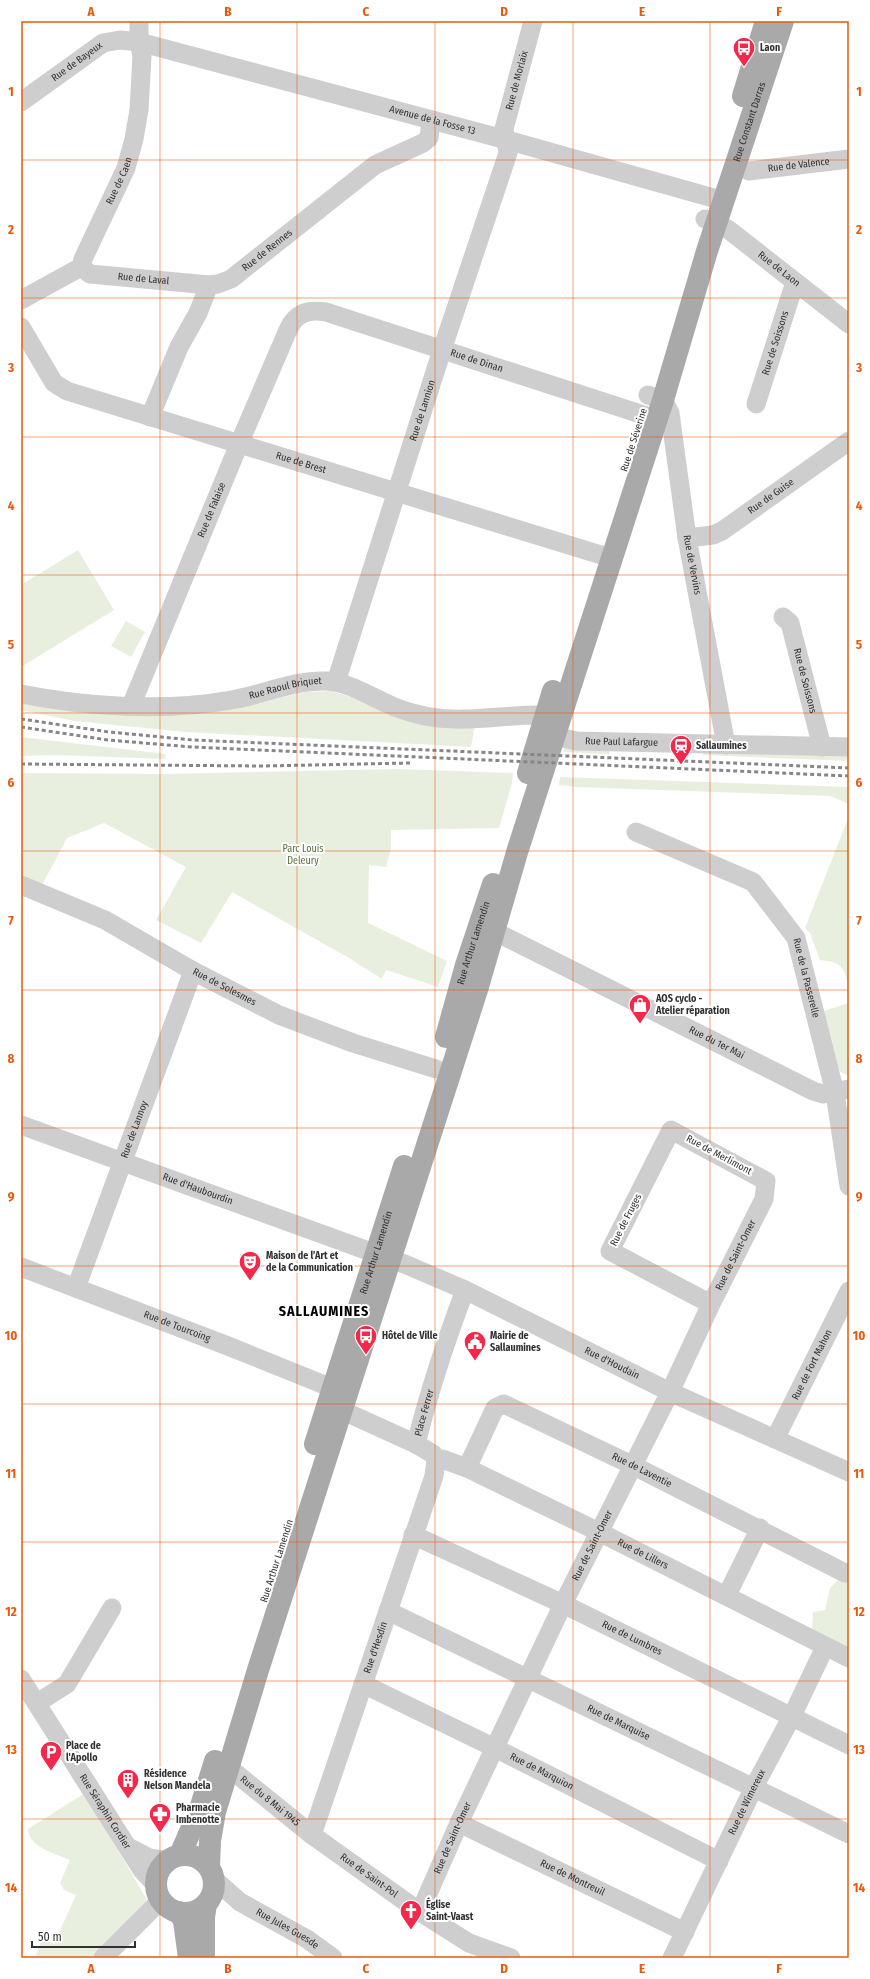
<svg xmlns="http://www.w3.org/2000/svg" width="870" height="1979" font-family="'Fira Sans Condensed',sans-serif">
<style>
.green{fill:#e9efdf}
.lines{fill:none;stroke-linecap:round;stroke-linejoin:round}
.minor{stroke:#cecece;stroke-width:19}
.major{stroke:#a9a9a9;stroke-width:22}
.rail{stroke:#868686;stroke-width:3;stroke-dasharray:4 3;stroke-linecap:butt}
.grid{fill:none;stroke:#e8590c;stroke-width:1;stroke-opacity:0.55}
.labels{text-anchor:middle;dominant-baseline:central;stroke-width:4;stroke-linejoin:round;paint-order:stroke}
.poi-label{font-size:10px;font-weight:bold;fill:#313131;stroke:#fff;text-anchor:start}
.street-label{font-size:10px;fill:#313131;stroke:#fff}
.park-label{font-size:10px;fill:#5a713a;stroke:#fff}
.district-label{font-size:14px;font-weight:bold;letter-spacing:1px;fill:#000;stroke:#fff}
.neatline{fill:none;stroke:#e8590c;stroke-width:1.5}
.grid-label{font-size:13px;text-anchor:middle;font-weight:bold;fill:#e8590c}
</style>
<rect width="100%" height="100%" fill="#fff"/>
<g class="green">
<path d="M78,550L114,610L21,667V585Z"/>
<path d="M126,621L145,632L131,657L111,646Z"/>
<path d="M331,691L358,699L475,725L471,747L185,732L74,721L21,710V700L231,709L306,692Z"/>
<path d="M21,737L166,754L165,759L57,755L21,756Z"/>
<path d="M565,747L610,749L609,754L563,752Z"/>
<path d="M703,751L849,753V761L703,755Z"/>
<path d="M398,769L513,773L512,783L499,828L391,830V849L386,867L369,865L368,923L447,961L438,987L386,970L382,979L349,958L232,892L201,943L156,920L186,867L104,823L67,838L42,885L21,880V773L164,774Z"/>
<path d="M560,777L849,787V804L830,796L577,787L559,785Z"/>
<path d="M849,816V1076L835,1069L821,1012L848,1003C847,991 850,969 835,963C831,961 824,961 820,960L810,933L805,928Z"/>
<path d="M841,1577L849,1578V1650L812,1631L813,1612L825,1610L830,1588Z"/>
<path d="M85,1793L147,1900L97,1954L90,1958H43L36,1955L42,1938L54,1944L76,1895L64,1890L60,1883L70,1860C55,1853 29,1848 28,1829Z"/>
</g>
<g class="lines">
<g class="minor">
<path id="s1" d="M21,102L103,43L120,40L139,42L507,140L724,201"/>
<path id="s2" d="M749,171L849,159"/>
<path id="s3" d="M705,219L717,223L729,230L849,324"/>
<path id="s4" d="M81,267L90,274L209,285"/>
<path id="s5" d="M21,300L81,267L83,259L126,168L134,139L139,110L142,56L139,42V21"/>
<path id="s6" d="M21,327L54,383L67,391L611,558"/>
<path id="s7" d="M648,395L663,400L670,413L687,538L726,745"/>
<path id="s8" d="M756,404L795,282"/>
<path id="s9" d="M150,417L179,347L198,313L209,285L218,284L231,279L375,165L423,143L429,138L431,121"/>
<path id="s10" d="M687,538L713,535L722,531L849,441"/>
<path id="s11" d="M783,617L790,623L822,747"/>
<path id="s12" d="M336,682L442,350L508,153L504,129L533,21"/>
<path id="s13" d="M21,694C87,707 165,712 231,700C262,695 294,680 326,681C349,682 367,695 388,704C399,710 412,713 425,716C465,724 505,714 545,715"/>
<path id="s14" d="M131,706L239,444L288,330C296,313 307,309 326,312L656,419"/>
<path id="s15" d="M542,727L555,736L576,741L849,747"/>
<path id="s16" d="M636,832L753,882L796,938L835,1093L849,1186"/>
<path id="s17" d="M21,885L105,920L193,971L279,1015L353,1043L436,1069"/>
<path id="s18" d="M482,922L494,931L813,1091L823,1094L849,1089"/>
<path id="s19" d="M21,1125L407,1265L465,1290L670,1392L849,1472"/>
<path id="s20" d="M21,1267L228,1346L332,1388"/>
<path id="s21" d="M76,1288L193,971"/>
<path id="s22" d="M328,1404L416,1444C429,1392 446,1340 465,1290"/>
<path id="s23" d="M775,1439L849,1291"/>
<path id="s24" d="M416,1444L433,1454L436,1459H442L467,1468L599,1532L849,1658"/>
<path id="s25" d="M467,1468L495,1408L504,1404L632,1465L845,1573"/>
<path id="s26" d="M413,1535L563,1604L849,1745"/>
<path d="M727,1595L760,1528"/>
<path id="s27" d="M388,1611L849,1834"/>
<path id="s28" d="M21,1679L142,1870L156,1885"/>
<path id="s29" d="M363,1684L495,1748L719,1861"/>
<path d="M37,1703L67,1684L112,1608"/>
<path id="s30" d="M228,1767L312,1835L420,1912L469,1943L511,1958"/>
<path id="s31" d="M459,1823L685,1932"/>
<path id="s32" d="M312,1835L434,1476L436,1459"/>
<path d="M128,1847L149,1858L168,1861"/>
<path id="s33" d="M214,1879L240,1902L307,1939L333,1958"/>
<path id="s34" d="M420,1912L459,1823L563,1604L670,1392L711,1304L764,1199L766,1181L671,1130L610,1251L711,1304"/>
<path d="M103,1958L161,1900"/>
<path id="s35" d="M672,1958L754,1787L792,1716L825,1647"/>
</g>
<g class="major">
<path d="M743,96L766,21"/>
<path d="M528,773L553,691"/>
<path id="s36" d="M446,1037L466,965L493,884"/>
<path id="s37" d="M315,1444L404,1166"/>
<path d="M180,1855L200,1809L215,1761"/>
<circle cx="185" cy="1884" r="29"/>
<path id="s38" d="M209,1867L210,1841L215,1812L258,1670L477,990L518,849L663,400L707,251L783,21"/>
<path d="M179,1912L184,1921L189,1958"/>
<path d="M204,1958V1917L206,1904"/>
</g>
<g class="rail">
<path d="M21,719L109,732L193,740L849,768"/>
<path d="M21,727L108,740L192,747L849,776"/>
<path d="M21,764L262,766L410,763"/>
</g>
</g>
<path class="grid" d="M160,21V1958M297,21V1958M435,21V1958M573,21V1958M710,21V1958M21,160H849M21,298H849M21,437H849M21,575H849M21,713H849M21,851H849M21,990H849M21,1128H849M21,1266H849M21,1404H849M21,1542H849M21,1681H849M21,1819H849"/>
<defs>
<g id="bus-pin" transform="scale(1.15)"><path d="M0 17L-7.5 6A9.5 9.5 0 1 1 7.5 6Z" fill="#f3294c" stroke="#fff"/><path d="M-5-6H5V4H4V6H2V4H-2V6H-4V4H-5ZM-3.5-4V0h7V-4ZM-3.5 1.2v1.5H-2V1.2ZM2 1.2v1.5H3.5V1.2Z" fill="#fff"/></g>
<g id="station-pin" transform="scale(1.15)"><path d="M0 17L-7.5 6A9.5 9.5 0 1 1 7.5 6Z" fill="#f3294c" stroke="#fff"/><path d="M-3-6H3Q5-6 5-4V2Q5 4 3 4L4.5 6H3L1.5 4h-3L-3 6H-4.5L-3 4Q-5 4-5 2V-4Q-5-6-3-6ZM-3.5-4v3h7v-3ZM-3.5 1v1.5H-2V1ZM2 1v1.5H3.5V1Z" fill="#fff"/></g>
<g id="shop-pin" transform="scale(1.15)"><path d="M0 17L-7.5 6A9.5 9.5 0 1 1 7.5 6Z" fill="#f3294c" stroke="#fff"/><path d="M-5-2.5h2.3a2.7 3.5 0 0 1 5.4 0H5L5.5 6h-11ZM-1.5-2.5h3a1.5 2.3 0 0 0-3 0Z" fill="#fff"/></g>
<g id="theatre-pin" transform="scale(1.15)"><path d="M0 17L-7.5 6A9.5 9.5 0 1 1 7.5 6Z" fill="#f3294c" stroke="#fff"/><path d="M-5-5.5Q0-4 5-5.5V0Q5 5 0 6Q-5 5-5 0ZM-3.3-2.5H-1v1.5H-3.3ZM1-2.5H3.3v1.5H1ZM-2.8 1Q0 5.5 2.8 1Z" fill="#fff"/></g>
<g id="civic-pin" transform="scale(1.15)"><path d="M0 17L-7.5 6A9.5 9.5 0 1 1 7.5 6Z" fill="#f3294c" stroke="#fff"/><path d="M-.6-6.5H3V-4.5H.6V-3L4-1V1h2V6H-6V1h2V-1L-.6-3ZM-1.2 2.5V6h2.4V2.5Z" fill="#fff"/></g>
<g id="parking-pin" transform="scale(1.15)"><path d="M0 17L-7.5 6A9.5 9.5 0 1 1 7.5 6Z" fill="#f3294c" stroke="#fff"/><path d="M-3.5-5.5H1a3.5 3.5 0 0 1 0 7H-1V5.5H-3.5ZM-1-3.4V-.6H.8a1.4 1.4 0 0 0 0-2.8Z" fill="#fff"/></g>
<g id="building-pin" transform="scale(1.15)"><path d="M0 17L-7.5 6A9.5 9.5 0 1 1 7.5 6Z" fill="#f3294c" stroke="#fff"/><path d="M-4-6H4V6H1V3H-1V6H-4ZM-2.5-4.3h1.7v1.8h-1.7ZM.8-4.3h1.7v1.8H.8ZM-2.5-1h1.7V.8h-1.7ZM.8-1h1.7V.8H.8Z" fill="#fff"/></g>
<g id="pharmacy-pin" transform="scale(1.15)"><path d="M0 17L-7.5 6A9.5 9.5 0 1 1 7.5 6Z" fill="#f3294c" stroke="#fff"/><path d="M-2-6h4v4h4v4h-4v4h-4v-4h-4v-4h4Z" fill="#fff"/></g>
<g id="church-pin" transform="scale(1.15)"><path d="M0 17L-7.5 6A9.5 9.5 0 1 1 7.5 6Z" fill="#f3294c" stroke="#fff"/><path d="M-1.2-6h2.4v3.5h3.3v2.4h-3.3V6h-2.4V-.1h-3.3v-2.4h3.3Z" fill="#fff"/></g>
</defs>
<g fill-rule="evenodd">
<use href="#bus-pin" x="744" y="48"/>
<use href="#station-pin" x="681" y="746"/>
<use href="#shop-pin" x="640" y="1005"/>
<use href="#theatre-pin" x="250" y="1262"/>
<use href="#bus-pin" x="366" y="1336"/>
<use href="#civic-pin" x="475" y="1342"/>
<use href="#parking-pin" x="51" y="1752"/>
<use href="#building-pin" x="128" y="1780"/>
<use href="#pharmacy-pin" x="160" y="1814"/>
<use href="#church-pin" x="411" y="1911"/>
</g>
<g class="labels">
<g class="poi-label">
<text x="760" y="48">Laon</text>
<text x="696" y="746">Sallaumines</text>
<text x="656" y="999">AOS cyclo -<tspan x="656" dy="12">Atelier réparation</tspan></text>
<text x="266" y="1256">Maison de l’Art et<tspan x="266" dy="12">de la Communication</tspan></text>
<text x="382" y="1336">Hôtel de Ville</text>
<text x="490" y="1336">Mairie de<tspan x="490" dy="12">Sallaumines</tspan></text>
<text x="66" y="1746">Place de<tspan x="66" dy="12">l'Apollo</tspan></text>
<text x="144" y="1774">Résidence<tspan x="144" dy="12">Nelson Mandela</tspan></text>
<text x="176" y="1808">Pharmacie<tspan x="176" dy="12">Imbenotte</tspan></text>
<text x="426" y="1905">Église<tspan x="426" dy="12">Saint-Vaast</tspan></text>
</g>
<g class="street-label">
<text stroke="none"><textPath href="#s1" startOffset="69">Rue de Bayeux</textPath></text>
<text stroke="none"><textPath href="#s12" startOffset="631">Rue de Morlaix</textPath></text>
<text stroke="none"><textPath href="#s1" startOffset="441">Avenue de la Fosse 13</textPath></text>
<text stroke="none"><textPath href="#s38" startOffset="1828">Rue Constant Darras</textPath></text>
<text stroke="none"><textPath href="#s2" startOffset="50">Rue de Valence</textPath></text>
<text stroke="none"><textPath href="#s5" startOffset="163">Rue de Caen</textPath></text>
<text stroke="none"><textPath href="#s9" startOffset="214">Rue de Rennes</textPath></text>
<text stroke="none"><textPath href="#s3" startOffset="90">Rue de Laon</textPath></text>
<text stroke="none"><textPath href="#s4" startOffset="65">Rue de Laval</textPath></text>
<text stroke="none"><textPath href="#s8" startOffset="64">Rue de Soissons</textPath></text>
<text stroke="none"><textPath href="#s14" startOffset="612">Rue de Dinan</textPath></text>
<text stroke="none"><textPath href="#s12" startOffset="285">Rue de Lannion</textPath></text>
<text transform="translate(634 440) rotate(-72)">Rue de Séverine</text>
<text stroke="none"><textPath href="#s6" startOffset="325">Rue de Brest</textPath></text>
<text stroke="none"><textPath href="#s10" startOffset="96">Rue de Guise</textPath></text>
<text stroke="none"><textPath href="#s14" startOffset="212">Rue de Falaise</textPath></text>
<text stroke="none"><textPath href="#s7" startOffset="184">Rue de Vervins</textPath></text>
<text stroke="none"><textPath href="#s11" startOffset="69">Rue de Soissons</textPath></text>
<text stroke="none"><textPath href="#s13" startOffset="267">Rue Raoul Briquet</textPath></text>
<text stroke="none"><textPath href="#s15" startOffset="83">Rue Paul Lafargue</textPath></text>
<text stroke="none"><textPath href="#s36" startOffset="98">Rue Arthur Lamendin</textPath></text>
<text stroke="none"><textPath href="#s16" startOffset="239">Rue de la Passerelle</textPath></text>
<text stroke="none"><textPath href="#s17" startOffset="228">Rue de Solesmes</textPath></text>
<text stroke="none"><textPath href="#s18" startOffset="264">Rue du 1er Mai</textPath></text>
<text stroke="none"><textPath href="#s21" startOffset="169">Rue de Lannoy</textPath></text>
<text transform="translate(719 1155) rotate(28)">Rue de Merlimont</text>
<text stroke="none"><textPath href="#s19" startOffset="188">Rue d'Haubourdin</textPath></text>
<text transform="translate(626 1220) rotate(-63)">Rue de Fruges</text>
<text stroke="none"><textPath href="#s37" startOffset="201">Rue Arthur Lamendin</textPath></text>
<text stroke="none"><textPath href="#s34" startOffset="729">Rue de Saint-Omer</textPath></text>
<text stroke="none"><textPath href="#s20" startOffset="167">Rue de Tourcoing</textPath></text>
<text stroke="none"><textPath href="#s19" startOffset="638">Rue d'Houdain</textPath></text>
<text stroke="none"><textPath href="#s23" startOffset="83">Rue de Fort Mahon</textPath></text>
<text stroke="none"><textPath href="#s22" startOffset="129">Place Ferrer</textPath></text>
<text stroke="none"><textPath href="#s25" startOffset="229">Rue de Laventie</textPath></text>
<text stroke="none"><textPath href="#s34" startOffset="405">Rue de Saint-Omer</textPath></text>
<text stroke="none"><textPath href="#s24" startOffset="254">Rue de Lillers</textPath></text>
<text transform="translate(277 1561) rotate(-72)">Rue Arthur Lamendin</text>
<text stroke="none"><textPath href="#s26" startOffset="242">Rue de Lumbres</textPath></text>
<text stroke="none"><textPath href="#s32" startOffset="198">Rue d'Hesdin</textPath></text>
<text stroke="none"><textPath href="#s27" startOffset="256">Rue de Marquise</textPath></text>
<text stroke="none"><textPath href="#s29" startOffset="199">Rue de Marquion</textPath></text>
<text stroke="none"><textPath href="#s30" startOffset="54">Rue du 8 Mai 1945</textPath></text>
<text stroke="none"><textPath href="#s35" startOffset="173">Rue de Wimereux</textPath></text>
<text stroke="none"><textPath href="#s28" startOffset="157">Rue Séraphin Cordier</textPath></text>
<text stroke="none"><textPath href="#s34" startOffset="81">Rue de Saint-Omer</textPath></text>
<text stroke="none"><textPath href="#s30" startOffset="178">Rue de Saint-Pol</textPath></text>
<text stroke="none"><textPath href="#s31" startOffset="126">Rue de Montreuil</textPath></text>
<text stroke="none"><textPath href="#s33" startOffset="89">Rue Jules Guesde</textPath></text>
</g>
<g class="park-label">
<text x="303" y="849">Parc Louis<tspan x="303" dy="12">Deleury</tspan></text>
</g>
<g class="district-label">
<text x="324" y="1311">SALLAUMINES</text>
</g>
</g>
<rect width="870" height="1979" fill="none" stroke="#ffffff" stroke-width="44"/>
<path d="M32 1941v6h103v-6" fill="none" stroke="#313131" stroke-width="2"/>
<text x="38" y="1941" font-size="12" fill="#313131" stroke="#ffffff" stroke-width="3" paint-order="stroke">50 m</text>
<rect x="22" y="22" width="826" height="1935" class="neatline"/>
<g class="grid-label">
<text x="91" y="16">A</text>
<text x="228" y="16">B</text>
<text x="366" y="16">C</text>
<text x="504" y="16">D</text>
<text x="642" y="16">E</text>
<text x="779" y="16">F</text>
<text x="11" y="96">1</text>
<text x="859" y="96">1</text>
<text x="11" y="234">2</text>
<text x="859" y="234">2</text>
<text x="11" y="372">3</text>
<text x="859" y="372">3</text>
<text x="11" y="510">4</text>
<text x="859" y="510">4</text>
<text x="11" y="649">5</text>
<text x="859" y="649">5</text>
<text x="11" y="787">6</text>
<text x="859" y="787">6</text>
<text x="11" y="925">7</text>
<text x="859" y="925">7</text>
<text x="11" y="1063">8</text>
<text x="859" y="1063">8</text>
<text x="11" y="1201">9</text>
<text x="859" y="1201">9</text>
<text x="11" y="1340">10</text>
<text x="859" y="1340">10</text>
<text x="11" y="1478">11</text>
<text x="859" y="1478">11</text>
<text x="11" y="1616">12</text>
<text x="859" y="1616">12</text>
<text x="11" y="1754">13</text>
<text x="859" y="1754">13</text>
<text x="11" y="1892">14</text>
<text x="859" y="1892">14</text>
<text x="91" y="1973">A</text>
<text x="228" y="1973">B</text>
<text x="366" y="1973">C</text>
<text x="504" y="1973">D</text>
<text x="642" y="1973">E</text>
<text x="779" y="1973">F</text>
</g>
</svg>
